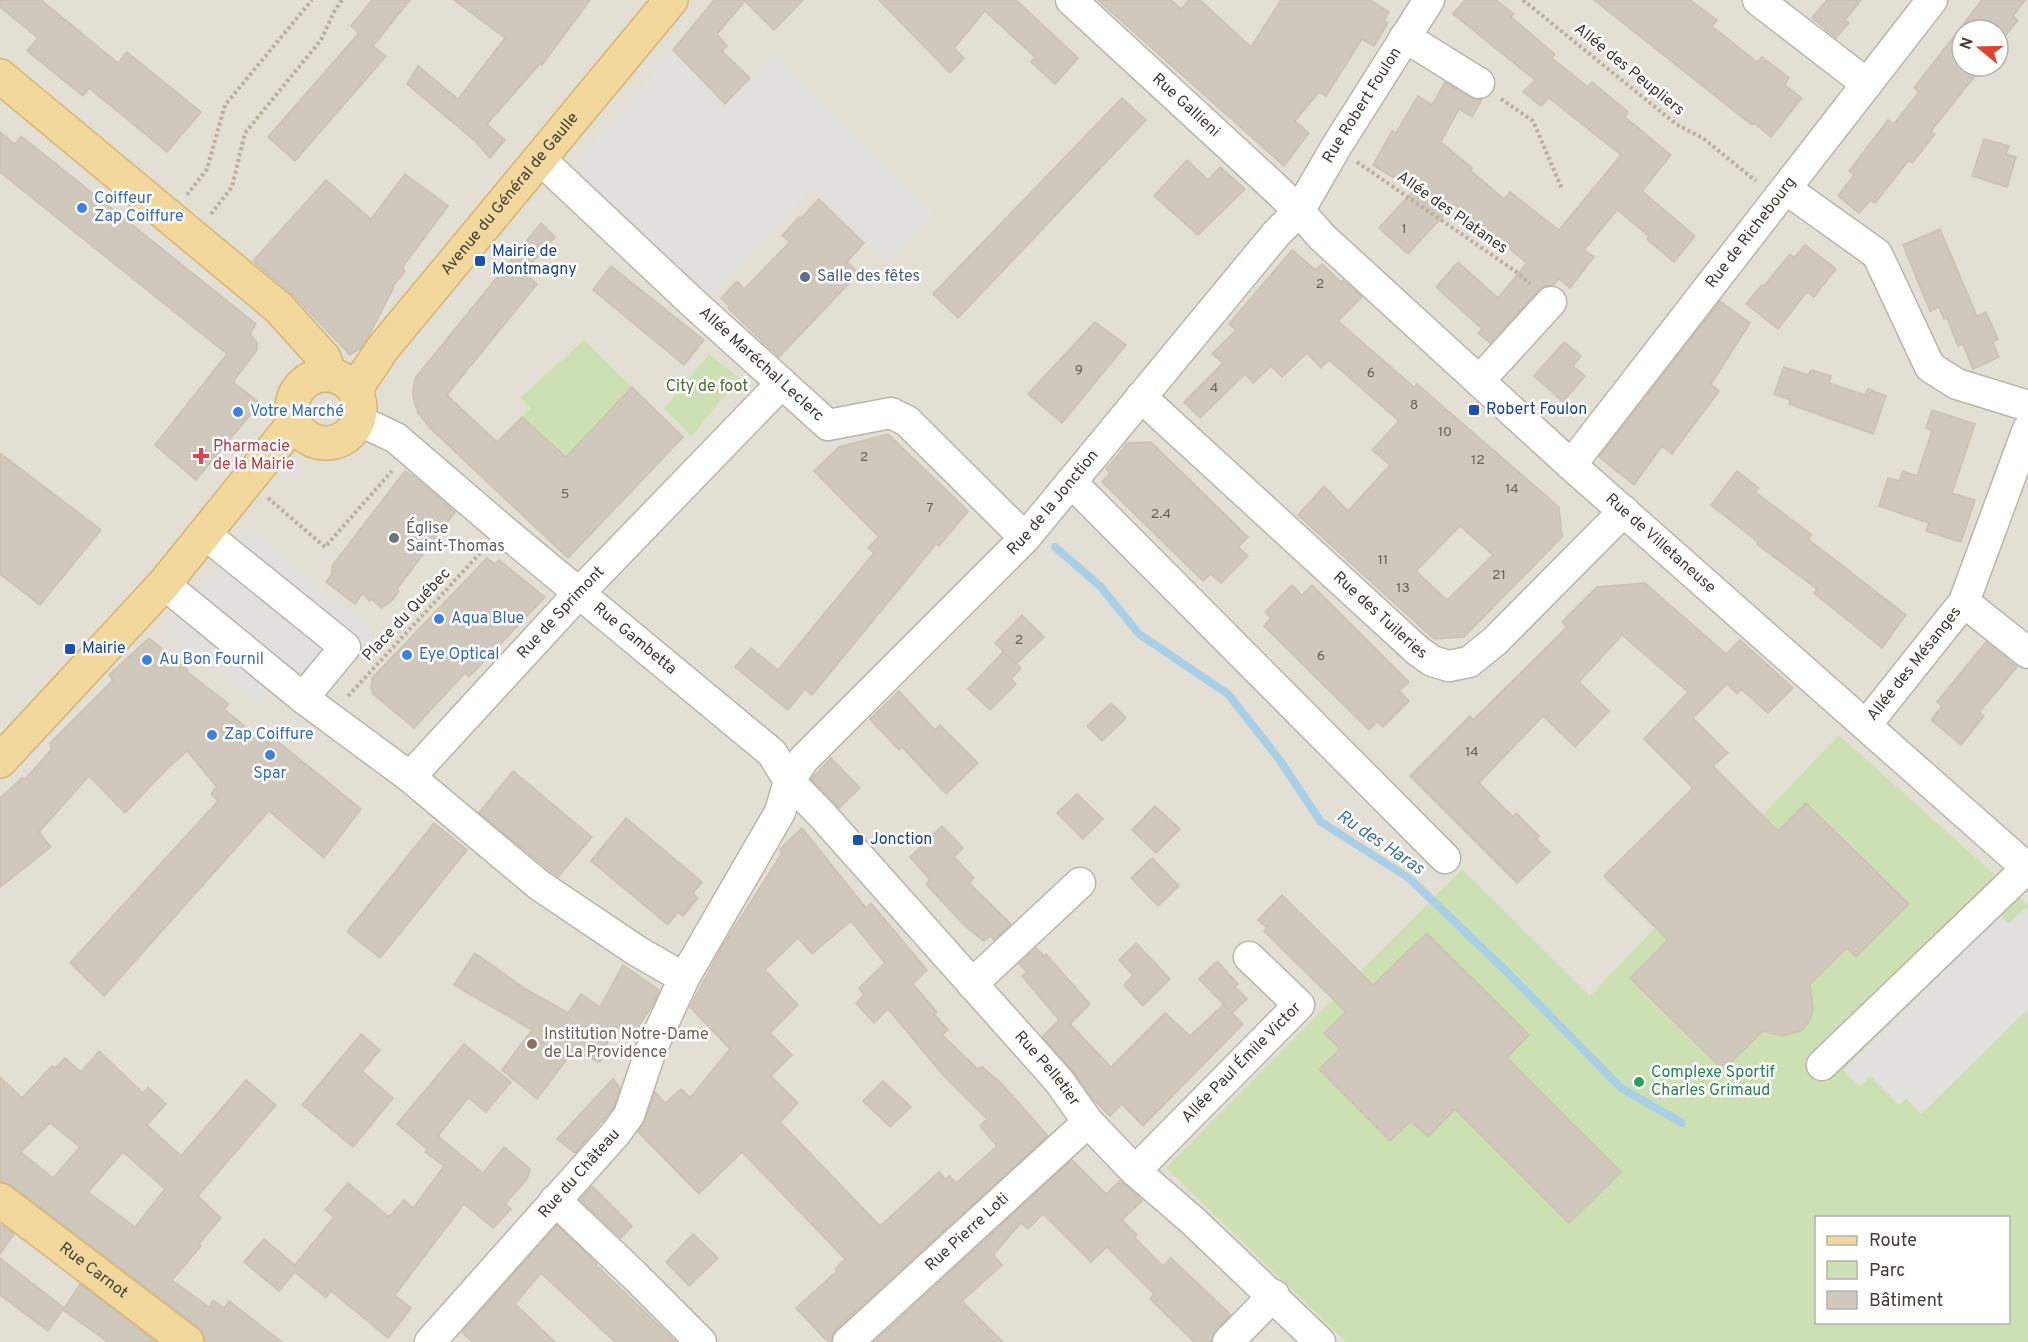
<svg xmlns="http://www.w3.org/2000/svg" width="2028" height="1342" font-family="Overpass,sans-serif">
<style>
.residential{fill:#e4dfd4;fill-rule:evenodd}
.green{fill:#cde0b3;fill-rule:evenodd}
.parking{fill:#e2e0dd}
.lines{fill:none;stroke-linecap:round;stroke-linejoin:round}
.stream{stroke:#a9cfe7;stroke-width:8}
.building{fill:#d1c8bd;stroke:#cbc0b1;stroke-width:1.5;fill-rule:evenodd}
.minor-casing{stroke:#bbb4aa;stroke-width:33}
.major-casing{stroke:#d5b470;stroke-width:36}
.path{stroke:#bbaf9c;stroke-width:4;stroke-dasharray:3 3;stroke-linecap:butt}
.minor{stroke:#fff;stroke-width:30}
.major{stroke:#f2d89d;stroke-width:33}
.shop-dot{fill:#3f7fe0;stroke:#fff;stroke-width:2}
.transit-dot{fill:#1a4fb4;stroke:#fff;stroke-width:2}
.service-dot{fill:#5c6f8a;stroke:#fff;stroke-width:2}
.health-dot{fill:#e0444e;stroke:#fff;stroke-width:2}
.worship-dot{fill:#6b7280;stroke:#fff;stroke-width:2}
.education-dot{fill:#8d6e63;stroke:#fff;stroke-width:2}
.leisure-dot{fill:#2e9e5b;stroke:#fff;stroke-width:2}
.labels{text-anchor:middle;dominant-baseline:central;stroke-width:5;stroke-linejoin:round;paint-order:stroke}
.number-label{font-size:14px;fill:#666058}
.street-label{font-size:16px;fill:#423d36;stroke:#fff}
.shop-label{font-size:16px;fill:#366cbe;stroke:#fff;text-anchor:start}
.transit-label{font-size:16px;fill:#164399;stroke:#fff;text-anchor:start}
.service-label{font-size:16px;fill:#4e5e75;stroke:#fff;text-anchor:start}
.park-label{font-size:16px;fill:#496d30;stroke:#fff}
.health-label{font-size:16px;fill:#be3a42;stroke:#fff;text-anchor:start}
.worship-label{font-size:16px;fill:#5b616d;stroke:#fff;text-anchor:start}
.education-label{font-size:16px;fill:#785e54;stroke:#fff;text-anchor:start}
.leisure-label{font-size:16px;fill:#27864d;stroke:#fff;text-anchor:start}
.water-label{font-size:18px;font-style:italic;fill:#3c79a1;stroke:#fff}
</style>
<rect width="100%" height="100%" fill="#f1ede6"/>
<path class="residential" d="M0,0H2028V1342H0ZM1962,30H1998V66H1962ZM1816,1218H2008V1322H1816Z"/>
<g class="green">
<path d="M584,340L632,387L582,440L572,463L522,417L530,408L520,398Z"/>
<path d="M709,354L739,378L692,436L664,409Z"/>
<path d="M1839,735L2028,905V1342H1346L1166,1168L1462,869L1590,996ZM1816,1218H2008V1322H1816Z"/>
</g>
<g class="parking">
<path d="M673,50L725,104L773,54L933,214L887,261L812,187L711,295L574,167Z"/>
<path d="M248,530L374,631L302,718L267,691L256,704L165,631Z"/>
<path d="M2025,908L2028,911V1009L1921,1114L1906,1098L1899,1105L1870,1076L1860,1086L1843,1070L2000,916L2009,924Z"/>
</g>
<g class="lines">
<path class="stream" d="M1055,547L1100,586L1139,634L1228,694L1279,759L1321,822L1409,878L1508,973L1621,1088L1682,1123"/>
</g>
<g class="building">
<path d="M0,0H41L118,63L127,52L201,112L167,152L89,88L83,96L27,51L38,38L0,7Z"/>
<path d="M372,0H410L373,46L386,56L295,161L268,137L359,33L351,26Z"/>
<path d="M454,0H590L542,65L540,64L487,124L505,140L490,158L475,141L407,84L418,66L458,99L505,38Z"/>
<path d="M714,0H803L774,30L745,1L717,34L727,46L722,51L750,78L725,104L673,50Z"/>
<path d="M879,0H1016L1078,58L1055,84L1031,62L1035,57L985,11L954,48L964,58L950,73Z"/>
<path d="M1098,0H1171L1181,9L1189,0H1200L1251,47L1281,0H1370L1389,12L1384,21L1388,23L1374,46L1362,39L1326,96L1319,92L1295,121L1309,133L1284,166Z"/>
<path d="M1465,0H1496L1514,14L1511,17L1555,54L1552,58L1588,87L1592,82L1628,112L1625,117L1671,155L1642,191L1695,236L1674,262L1647,239L1649,236L1617,210L1584,250L1594,257L1570,288L1559,279L1553,285L1545,286L1539,290L1490,343L1478,333L1482,329L1436,287L1458,262L1498,298L1527,263L1454,204L1408,254L1379,228L1414,190L1373,165L1392,131L1396,133L1418,96L1432,105L1445,82L1470,98L1482,99L1472,117L1459,109L1441,142L1472,168L1470,170L1504,199L1510,192L1559,230L1621,155L1549,98L1541,106L1523,92L1535,80L1453,14Z"/>
<path d="M1594,0H1690L1717,20L1712,26L1757,62L1762,57L1789,78L1785,85L1802,98L1771,137L1754,123L1752,125Z"/>
<path d="M1827,0H1861L1845,20L1849,23L1836,38L1812,18Z"/>
<path d="M1982,0H2025L2013,16L2018,20L1998,45V30H1962V66H1983L1931,131L1935,134L1912,163L1909,160L1875,203L1871,200L1859,213L1838,196L1854,175L1849,171L1888,120L1894,124L1919,92L1914,88Z"/>
<path d="M1122,98L1146,120L958,318L933,294Z"/>
<path d="M0,132L15,144L21,136L256,324L250,334L257,343V350L233,382L260,403L196,480L155,445L227,354L0,172Z"/>
<path d="M1984,139L2009,146L2006,154L2016,157L2007,187L1972,176Z"/>
<path d="M1187,160L1208,180L1220,167L1245,189L1198,235L1154,196Z"/>
<path d="M405,174L448,206L402,268L405,271L393,286V289L367,339L361,348L350,355L293,295L253,261L326,180L371,219Z"/>
<path d="M819,199L864,243L847,262L859,273L779,357L728,308L729,306L721,298L737,281L744,289L790,242L782,236L799,217L801,218Z"/>
<path d="M541,223L555,237L524,272L537,284L447,395L497,442L522,417L566,457L632,387L683,437L568,558L430,428L418,413L413,397V387L416,377Z"/>
<path d="M1940,229L1977,316L1986,312L1998,339L1993,342L1999,357L1973,369L1963,344L1958,346L1947,318L1944,319L1939,307L1930,311L1903,245Z"/>
<path d="M1805,245L1836,269L1814,297L1807,292L1778,329L1746,304L1762,285L1764,286L1790,254L1794,258Z"/>
<path d="M1292,250L1316,270L1322,264L1341,282L1343,280L1362,297L1338,321L1414,387L1417,384L1559,507L1562,537L1464,637L1434,639L1298,515L1324,486L1348,511L1390,465L1372,450L1399,421L1329,360L1321,368L1307,353L1282,377L1271,366L1253,383L1245,374L1200,418L1184,402L1223,363L1212,354L1236,330L1229,324ZM1460,526L1493,555L1447,600L1416,571Z"/>
<path d="M611,266L704,340L684,365L593,290Z"/>
<path d="M1720,301L1750,323L1711,384L1719,391L1672,454L1662,446L1634,485L1599,457Z"/>
<path d="M1095,322L1126,345L1062,423L1028,394Z"/>
<path d="M1564,342L1581,356L1573,366L1585,376L1563,402L1534,376Z"/>
<path d="M1784,367L1808,375L1811,370L1831,376L1829,383L1865,395L1868,389L1886,396L1873,434L1789,404L1790,400L1774,394Z"/>
<path d="M1932,410L1975,424L1952,493L1975,500L1961,542L1926,531L1929,523L1879,506L1888,478L1899,481L1903,471L1917,476L1932,431L1926,428Z"/>
<path d="M888,434L968,511L939,546L936,544L812,695L805,689L788,710L735,667L751,648L778,670L874,553L868,548L879,537L814,471L839,447Z"/>
<path d="M1151,442L1248,537L1238,547L1248,556L1221,583L1211,574L1203,581L1102,482L1110,473L1106,469L1128,443Z"/>
<path d="M0,453L101,530L40,605L0,574Z"/>
<path d="M405,471L417,479L455,512L397,589L399,591L391,602L381,608L372,599L369,601L363,593L355,604L326,582L332,574V566Z"/>
<path d="M1737,471L1759,488L1755,492L1812,535L1808,539L1906,615L1882,648L1814,593L1817,589L1757,544L1758,542L1711,505Z"/>
<path d="M487,558L495,564L499,560L545,597L469,677L465,673L414,728L373,694L371,688L372,678Z"/>
<path d="M1645,583L1726,654L1740,640L1793,688L1768,713L1741,689L1737,694L1727,684L1693,718L1728,753L1713,766L1778,831L1806,803L1909,904L1856,957L1847,948L1810,984L1813,1008L1812,1015L1808,1023L1801,1031L1783,1036L1763,1031L1723,1070L1630,978L1668,940L1604,876L1693,788L1644,739L1688,692L1622,635L1579,682L1609,711L1575,747L1543,716L1479,783L1513,817L1516,813L1539,836L1536,839L1550,852L1517,883L1410,776L1470,716L1473,720L1567,627L1562,622L1597,587Z"/>
<path d="M1292,585L1302,595L1312,585L1409,682L1399,691L1409,701L1383,727L1377,722L1369,730L1264,626L1271,618L1265,612Z"/>
<path d="M1022,615L1044,637L1016,664L995,643Z"/>
<path d="M149,638L188,670L187,672L229,704L224,709L260,739L266,732L361,809L324,858L269,811L104,996L70,963L218,801L211,794L217,787L187,751L166,770L125,813L89,776L39,832L51,847L0,887V798L22,778H26L51,750L50,743L113,680L109,675Z"/>
<path d="M1986,642L2017,667L1979,712L1984,716L1961,745L1931,720L1942,706L1937,702Z"/>
<path d="M1003,652L1021,668L1011,679L1016,684L990,710L968,689Z"/>
<path d="M899,691L935,730L940,725L978,763L946,794L902,747L899,750L870,719Z"/>
<path d="M1111,703L1126,718L1102,741L1087,726Z"/>
<path d="M831,758L860,788L839,808L811,779Z"/>
<path d="M513,771L592,837L558,877L479,813Z"/>
<path d="M1077,794L1103,819L1083,839L1057,813Z"/>
<path d="M1155,806L1180,829L1156,853L1132,830Z"/>
<path d="M626,818L702,882L693,893L698,898L683,916L678,912L668,925L591,861Z"/>
<path d="M434,823L467,850L380,958L347,932Z"/>
<path d="M942,826L963,848L954,857L974,878L969,883L1011,924L994,940L990,936L984,941L965,926L926,884L930,880L910,857Z"/>
<path d="M802,828L866,908L871,903L927,970L913,984L937,1012L934,1014L948,1030L942,1035L978,1069L982,1067L1000,1082L1048,1136L836,1329L832,1336L831,1342H828L796,1308L837,1271L835,1269L845,1259L742,1152L699,1194L638,1132L645,1121L655,1092L665,1103L681,1089L690,1098L730,1049L690,1007L722,947L782,853L780,849ZM851,921L885,963L859,988L864,995L856,1003L874,1023L888,1009L943,1075L987,1119L980,1126L997,1146L956,1183L949,1176L946,1180L939,1172L880,1226L780,1122L798,1103L771,1076L792,1055L770,1033L798,1005L765,970L798,938L812,954Z"/>
<path d="M1152,858L1179,886L1158,906L1131,878Z"/>
<path d="M1282,895L1373,985L1427,933L1529,1035L1507,1058L1621,1172L1569,1223L1455,1109L1428,1137L1411,1121L1390,1141L1319,1069L1340,1049L1324,1033L1346,1012L1264,931L1267,928L1258,920Z"/>
<path d="M1136,943L1170,979L1143,1006L1124,985L1133,975L1119,960Z"/>
<path d="M1036,948L1044,956L1046,954L1090,1004L1070,1024L1111,1067L1165,1013L1190,1036L1223,1005L1228,1009L1199,979L1217,961L1238,984L1235,987L1247,999L1232,1013L1243,1024L1143,1126L1122,1104L1110,1116L1093,1099L1072,1070L1042,1037L1059,1020L1022,976L1027,972L1019,964Z"/>
<path d="M475,953L524,988L568,1013L581,994L600,1007L623,965L659,990L653,1004L634,1034L614,1026L600,1062L573,1051L537,1099L502,1070L532,1030L454,985Z"/>
<path d="M361,1034L380,1050L362,1071L393,1098L353,1147L302,1105Z"/>
<path d="M464,1044L511,1082L486,1112L468,1098L438,1136L483,1173L504,1147L530,1169L527,1179L505,1204L511,1209L493,1228L464,1204L395,1295L411,1308L388,1338L331,1291L326,1298L295,1272L279,1291L244,1262L264,1239L295,1265L334,1217L325,1210L348,1183L389,1217L404,1200L413,1208L444,1166L425,1152L427,1149L397,1124Z"/>
<path d="M99,1051L143,1093L148,1087L166,1104L147,1125L181,1156L246,1080L276,1105L198,1196L221,1218L199,1244L201,1246L172,1280L209,1307L213,1300L224,1308L229,1301L282,1342H205L204,1334L198,1327L11,1185L0,1182V1077L22,1098L52,1066L55,1068L65,1058L81,1072ZM50,1123L80,1147L53,1178L21,1152ZM123,1152L165,1189L135,1227L88,1192Z"/>
<path d="M613,1079L620,1088L614,1107L575,1153L557,1139Z"/>
<path d="M883,1081L911,1107L890,1127L863,1101Z"/>
<path d="M1072,1160L1106,1194L1120,1181L1133,1192L1142,1201L1122,1220L1137,1235L1134,1237L1163,1266L1171,1258L1231,1315L1215,1330L1211,1342H1194L1150,1299L1154,1294L1107,1247L1091,1262L1043,1214L1028,1229L1021,1223L993,1255L1002,1265L962,1301L1003,1342H874Z"/>
<path d="M592,1186L632,1226L621,1238L580,1200Z"/>
<path d="M0,1224L14,1234L0,1254Z"/>
<path d="M557,1225L597,1264L596,1265L676,1342H615L541,1273L515,1304L555,1342H472L462,1332Z"/>
<path d="M693,1234L718,1258L689,1286L666,1262Z"/>
<path d="M0,1258L64,1308L48,1331L0,1295Z"/>
<path d="M80,1284L156,1342H108L63,1310Z"/>
</g>
<g class="lines">
<g class="minor-casing">
<g id="minor">
<path id="s1" d="M1071,0L1273,186L1299,211L1322,237L1571,465L2028,869"/>
<path d="M1758,0L1867,84"/>
<path d="M1405,37L1479,83"/>
<path id="s2" d="M540,159L692,302L828,425L891,413L907,421L1025,538"/>
<path d="M1786,189L1877,254L1930,367L1957,384L2028,406"/>
<path d="M1479,381L1551,302"/>
<path id="s3" d="M1141,397L1418,651L1432,661L1449,666L1469,662L1495,641L1624,511"/>
<path id="s4" d="M358,420L396,438L503,530L772,753L789,781L823,816L1059,1081L1088,1122L1135,1171L1193,1221L1320,1342"/>
<path id="s5" d="M1571,465L1932,0"/>
<path d="M1071,482L1445,858"/>
<path d="M164,584L303,698L345,647L205,534"/>
<path d="M1964,602L2028,653"/>
<path id="s6" d="M303,698L410,777L580,592L782,383"/>
<path id="s7" d="M1866,725L1964,602L2028,429"/>
<path d="M410,777L539,885L637,951L684,978"/>
<path d="M972,984L1080,883"/>
<path d="M1822,1065L2027,868"/>
<path id="s8" d="M1135,1171L1299,1005L1249,957"/>
<path d="M555,1200L634,1275L701,1342"/>
<path id="s9" d="M430,1342L616,1133L629,1115L651,1050L684,978L780,812L789,781L804,759L1025,538L1276,234L1299,211L1336,147L1429,0"/>
<path id="s10" d="M848,1342L1088,1122"/>
<path d="M1228,1342L1274,1295"/>
</g>
</g>
<g class="major-casing">
<g id="major">
<path d="M0,76L279,308L324,358L330,374"/>
<circle cx="326" cy="409" r="34"/>
<path id="s11" d="M355,390L383,348L671,0"/>
<path d="M0,761L164,584L294,423"/>
<path id="s12" d="M0,1200L187,1342"/>
</g>
</g>
<g class="path">
<path d="M1523,0L1676,124L1704,139L1756,181"/>
<path d="M1501,99L1533,121L1562,189"/>
<path d="M1357,162L1518,273L1530,284"/>
<path d="M187,195L207,169L225,105L312,0"/>
<path d="M211,214L232,187L245,133L321,40L334,12L342,0"/>
<path d="M268,498L325,547L392,471"/>
<path d="M348,696L483,550"/>
</g>
<use href="#minor" class="minor"/>
<use href="#major" class="major"/>
</g>
<g class="shop-dot">
<circle cx="82" cy="208" r="6"/>
<circle cx="238" cy="412" r="6"/>
<circle cx="439" cy="619" r="6"/>
<circle cx="407" cy="655" r="6"/>
<circle cx="147" cy="660" r="6"/>
<circle cx="212" cy="735" r="6"/>
<circle cx="270" cy="755" r="6"/>
</g>
<g class="transit-dot">
<rect x="474" y="255" width="12" height="12" rx="3"/>
<rect x="1468" y="404" width="12" height="12" rx="3"/>
<rect x="64" y="643" width="12" height="12" rx="3"/>
<rect x="852" y="834" width="12" height="12" rx="3"/>
</g>
<circle class="service-dot" cx="805" cy="277" r="6"/>
<path class="health-dot" d="M198 447h6v6h6v6h-6v6h-6v-6h-6v-6h6z"/>
<circle class="worship-dot" cx="394" cy="538" r="6"/>
<circle class="education-dot" cx="532" cy="1044" r="6"/>
<circle class="leisure-dot" cx="1639" cy="1082" r="6"/>
<g class="labels">
<g class="number-label">
<text x="1404" y="229">1</text>
<text x="1320" y="284">2</text>
<text x="1079" y="370">9</text>
<text x="1371" y="373">6</text>
<text x="1214" y="388">4</text>
<text x="1414" y="405">8</text>
<text x="1445" y="432">10</text>
<text x="864" y="457">2</text>
<text x="1478" y="460">12</text>
<text x="1512" y="489">14</text>
<text x="565" y="494">5</text>
<text x="930" y="508">7</text>
<text x="1161" y="514">2.4</text>
<text x="1383" y="560">11</text>
<text x="1499" y="575">21</text>
<text x="1403" y="588">13</text>
<text x="1019" y="640">2</text>
<text x="1321" y="656">6</text>
<text x="1472" y="752">14</text>
</g>
<g class="street-label">
<text transform="translate(1629 70) rotate(39)">Allée des Peupliers</text>
<text stroke="none"><textPath href="#s1" startOffset="156">Rue Gallieni</textPath></text>
<text stroke="none"><textPath href="#s9" startOffset="1563">Rue Robert Foulon</textPath></text>
<text stroke="none"><textPath href="#s11" startOffset="250">Avenue du Général de Gaulle</textPath></text>
<text transform="translate(1452 213) rotate(35)">Allée des Platanes</text>
<text stroke="none"><textPath href="#s5" startOffset="294">Rue de Richebourg</textPath></text>
<text stroke="none"><textPath href="#s2" startOffset="302">Allée Maréchal Leclerc</textPath></text>
<text stroke="none"><textPath href="#s9" startOffset="1058">Rue de la Jonction</textPath></text>
<text stroke="none"><textPath href="#s1" startOffset="802">Rue de Villetaneuse</textPath></text>
<text stroke="none"><textPath href="#s6" startOffset="356">Rue de Sprimont</textPath></text>
<text transform="translate(407 615) rotate(-47)">Place du Québec</text>
<text stroke="none"><textPath href="#s3" startOffset="324">Rue des Tuileries</textPath></text>
<text stroke="none"><textPath href="#s4" startOffset="354">Rue Gambetta</textPath></text>
<text stroke="none"><textPath href="#s7" startOffset="78">Allée des Mésanges</textPath></text>
<text stroke="none"><textPath href="#s8" startOffset="152">Allée Paul Émile Victor</textPath></text>
<text stroke="none"><textPath href="#s4" startOffset="952">Rue Pelletier</textPath></text>
<text stroke="none"><textPath href="#s9" startOffset="225">Rue du Château</textPath></text>
<text stroke="none"><textPath href="#s10" startOffset="162">Rue Pierre Loti</textPath></text>
<text stroke="none"><textPath href="#s12" startOffset="117">Rue Carnot</textPath></text>
</g>
<g class="shop-label">
<text x="94" y="199">Coiffeur<tspan x="94" dy="18">Zap Coiffure</tspan></text>
<text x="250" y="412">Votre Marché</text>
<text x="451" y="619">Aqua Blue</text>
<text x="419" y="655">Eye Optical</text>
<text x="159" y="660">Au Bon Fournil</text>
<text x="224" y="735">Zap Coiffure</text>
<text x="270" y="774" text-anchor="middle">Spar</text>
</g>
<g class="transit-label">
<text x="492" y="252">Mairie de<tspan x="492" dy="18">Montmagny</tspan></text>
<text x="1486" y="410">Robert Foulon</text>
<text x="82" y="649">Mairie</text>
<text x="870" y="840">Jonction</text>
</g>
<g class="service-label">
<text x="817" y="277">Salle des fêtes</text>
</g>
<g class="park-label">
<text x="707" y="387">City de foot</text>
</g>
<g class="health-label">
<text x="213" y="447">Pharmacie<tspan x="213" dy="18">de la Mairie</tspan></text>
</g>
<g class="worship-label">
<text x="406" y="529">Église<tspan x="406" dy="18">Saint-Thomas</tspan></text>
</g>
<g class="education-label">
<text x="544" y="1035">Institution Notre-Dame<tspan x="544" dy="18">de La Providence</tspan></text>
</g>
<g class="leisure-label">
<text x="1651" y="1073">Complexe Sportif<tspan x="1651" dy="18">Charles Grimaud</tspan></text>
</g>
<g class="water-label">
<text transform="translate(1380 843) rotate(34)">Ru des Haras</text>
</g>
</g>
<rect x="1815" y="1216" width="195" height="108" fill="#ffffff" stroke="#b3b1af" stroke-width="1.5"/>
<rect x="1827" y="1236" width="30" height="9" fill="#f2d89d" stroke="#b3b1af" stroke-width="1.5"/>
<text x="1869" y="1246" font-size="18" fill="#423d36">Route</text>
<rect x="1827" y="1261" width="30" height="18" fill="#cde0b3" stroke="#b3b1af" stroke-width="1.5"/>
<text x="1869" y="1276" font-size="18" fill="#423d36">Parc</text>
<rect x="1827" y="1291" width="30" height="18" fill="#d1c8bd" stroke="#b3b1af" stroke-width="1.5"/>
<text x="1869" y="1306" font-size="18" fill="#423d36">Bâtiment</text>
<g transform="translate(1980 48) rotate(289)"><circle r="28" fill="#ffffff" stroke="#b3b1af" stroke-width="1.5"/>
<path d="M0-4.5L10 22L0 15L-10 22Z" fill="#e0442d"/>
<text y="-9" font-size="16" font-weight="bold" text-anchor="middle" fill="#423d36">N</text>
</g>
</svg>
